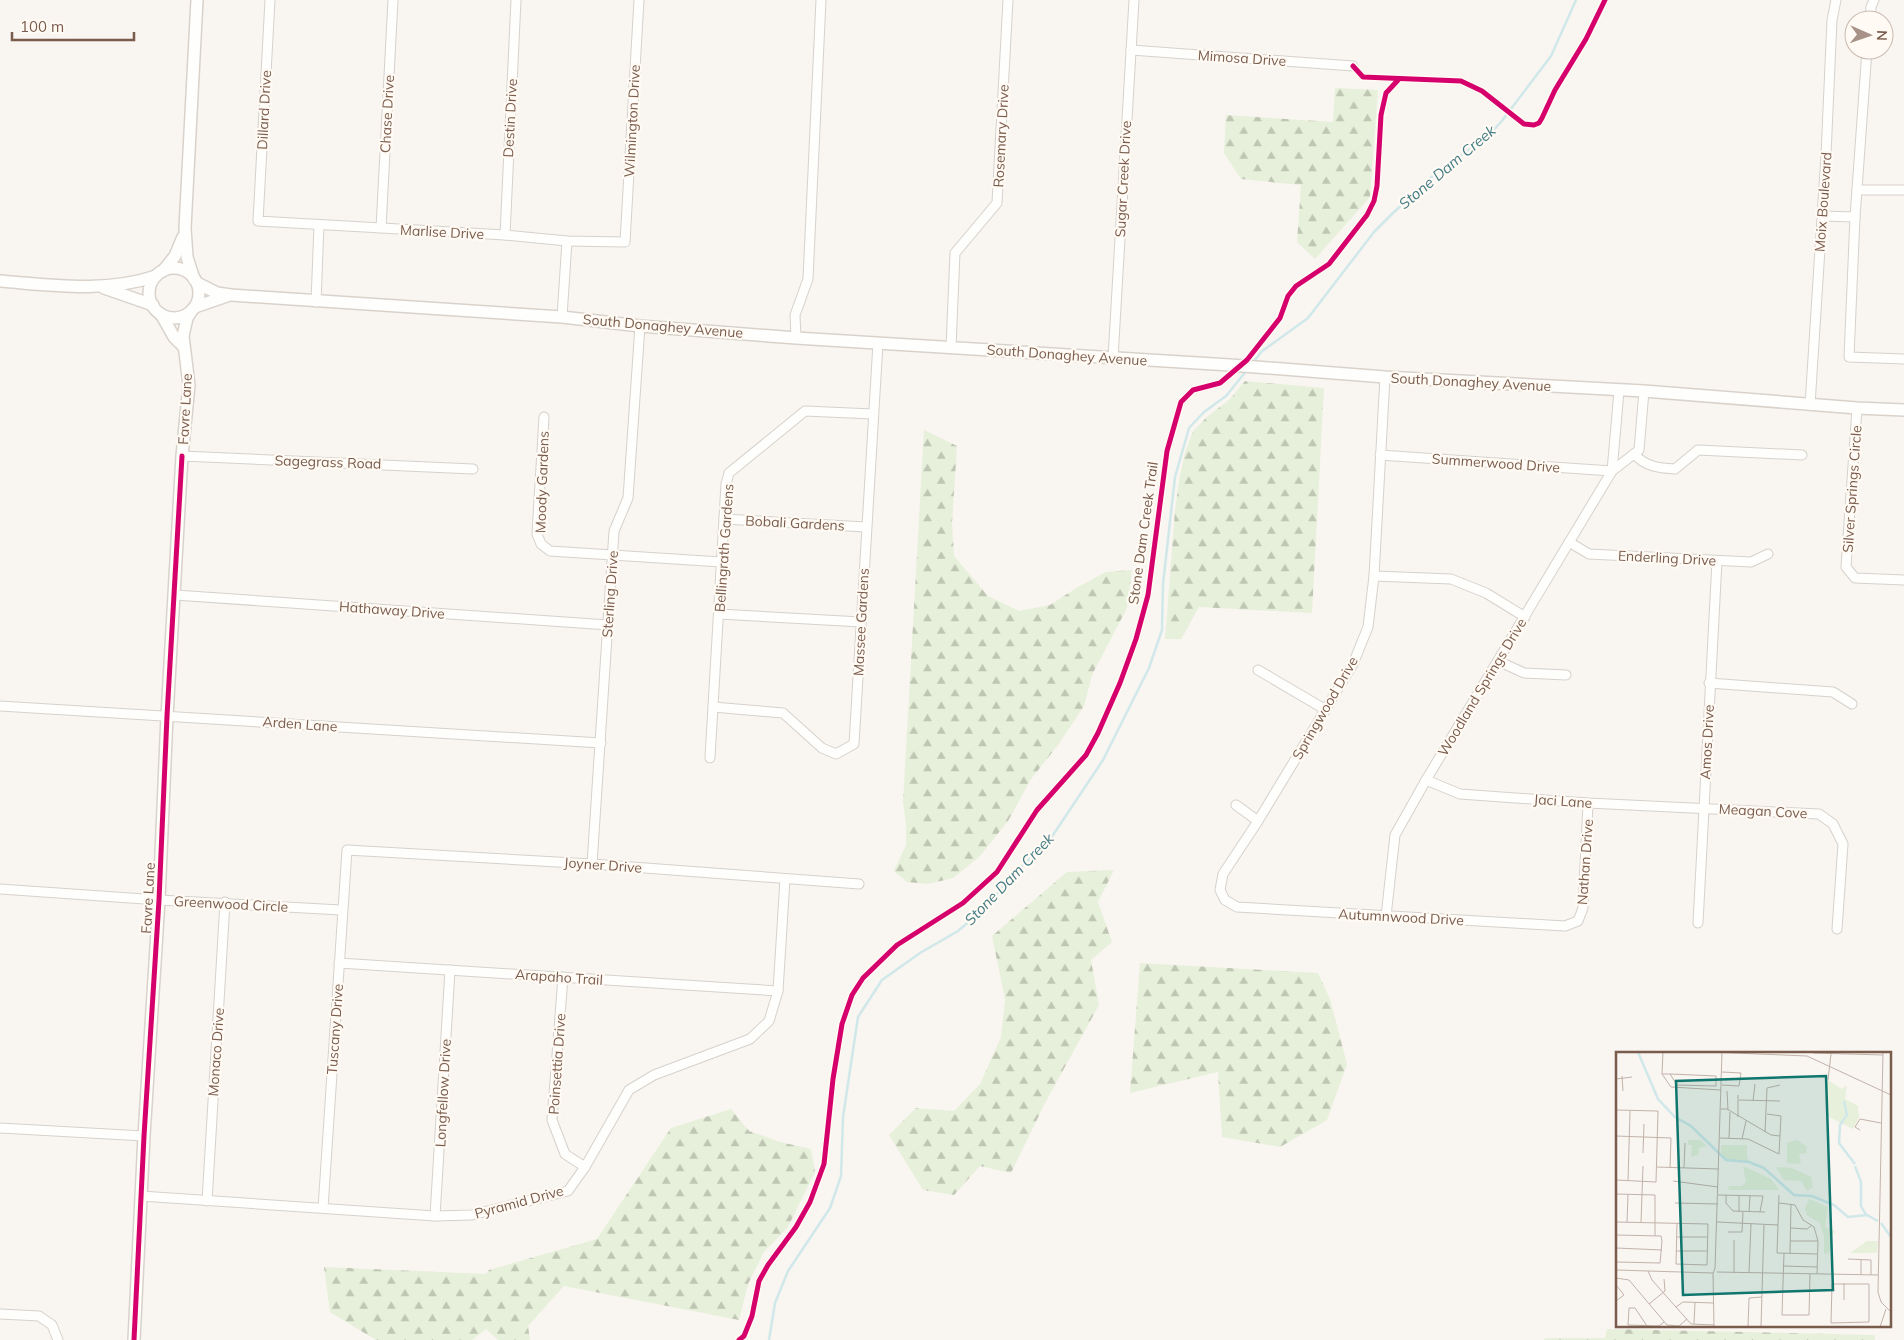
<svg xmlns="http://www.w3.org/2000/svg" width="1904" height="1340" font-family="Mulish,sans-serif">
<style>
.forest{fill:url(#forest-firs)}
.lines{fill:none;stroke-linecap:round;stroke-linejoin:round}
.stream{stroke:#d0e8ea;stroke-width:2.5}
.street-casing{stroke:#d7d1cb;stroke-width:11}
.secondary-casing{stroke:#d9d2cb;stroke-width:14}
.street{stroke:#fefefd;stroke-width:9}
.secondary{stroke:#fefefd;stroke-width:11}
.cycleway-casing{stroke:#fffaf3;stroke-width:8}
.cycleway{stroke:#d6006c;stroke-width:5}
.labels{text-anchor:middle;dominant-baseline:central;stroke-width:4.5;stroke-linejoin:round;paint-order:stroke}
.street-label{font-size:14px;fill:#7a5c4d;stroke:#fffaf3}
.water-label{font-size:15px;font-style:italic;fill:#437c86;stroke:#fffaf3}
.inset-river{fill:none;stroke:#d0e8ea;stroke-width:2.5}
.inset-road{fill:none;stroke:#c2b3aa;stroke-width:1}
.view{fill:#0f766e;fill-opacity:0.15;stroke:#0f766e;stroke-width:2.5}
.inset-edge{fill:none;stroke:#7a5c4d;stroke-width:2.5}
</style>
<defs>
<pattern id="forest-firs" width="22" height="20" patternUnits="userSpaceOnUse" patternTransform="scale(1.25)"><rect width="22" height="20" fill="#e7f0db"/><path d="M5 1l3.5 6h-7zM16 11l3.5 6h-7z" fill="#c0c6b4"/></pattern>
</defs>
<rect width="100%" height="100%" fill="#f9f5f0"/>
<g class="forest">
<path d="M1335,88L1378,90L1370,197L1315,259L1297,242L1301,185L1241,179L1224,153L1226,115L1333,122Z"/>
<path d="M1245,381L1324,388L1312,613L1199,607L1181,639H1165L1175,511L1179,480L1185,453L1193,431L1207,417L1230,399Z"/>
<path d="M924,430L957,446L952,524L954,556L988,596L1019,611L1050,605L1078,587L1106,572L1132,570L1127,608L1092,675L1084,706L1058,745L1031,779L1008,821L980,856L953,878L928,884L907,882L894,871L906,845V824L903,802Z"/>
<path d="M1114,870L1098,902L1112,942L1091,960L1099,1005L1045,1103L1011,1173L980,1166L954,1195L923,1190L889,1135L916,1108L954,1111L980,1084L1001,1037L1005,999L992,936L1067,872Z"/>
<path d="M1140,963L1318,973L1330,999L1347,1064L1327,1120L1280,1147L1222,1137L1218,1072L1130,1093Z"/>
<path d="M731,1109L749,1131L780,1142L811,1149L815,1172L788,1227L764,1252L748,1284L739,1320L564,1286L528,1326L530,1340H498L486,1329L472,1340H376L330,1312L324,1267L486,1274L489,1270L597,1239L671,1128Z"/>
<path d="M1607,1329L1875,1335V1340H1544L1545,1338H1605Z"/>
</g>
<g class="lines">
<g class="stream">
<path d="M1252,364L1261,352L1308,318L1374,232L1393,213L1436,173L1487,137L1501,122L1551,56L1576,0"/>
<path d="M769,1340L775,1303L788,1271L830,1208L841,1176L843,1117L858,1017L882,980L920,953L958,931L987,906L1011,877L1051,838L1103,760L1149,668L1162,630L1163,584L1175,477L1189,428L1204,412L1226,396L1247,370"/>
</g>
<g class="street-casing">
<g id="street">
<path d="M270,0L258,221L505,235L567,241L625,242L639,0"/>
<path d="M1870,20L1871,7L1874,0"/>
<path d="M1131,50L1353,66"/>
<path d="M1867,50L1855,217L1849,357L1904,359"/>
<path d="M1857,190H1904"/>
<path d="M1822,216L1855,217"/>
<path d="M381,228L393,0"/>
<path d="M505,235L516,0"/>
<path d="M316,302L319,225"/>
<path d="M562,317L567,241"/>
<path d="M796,338L795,315L808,279L821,0"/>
<path d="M951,347L955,253L997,203L1008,0"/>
<path d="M1113,358L1134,0"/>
<path d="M1385,377L1374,576L1368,627L1353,664L1258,821L1223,874L1220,890L1225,900L1237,907L1565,926L1578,921L1583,908L1588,803"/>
<path d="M1810,405L1826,155L1832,20L1836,0"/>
<path d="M1857,408L1846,567L1855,578L1904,580"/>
<path d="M544,417L537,534L541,544L550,551L721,562"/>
<path d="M1634,454C1646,467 1659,468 1675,469L1698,450L1802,455"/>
<path d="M1380,455L1612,471"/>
<path d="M182,456L473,469"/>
<path d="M1612,471L1619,391"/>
<path d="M724,519L866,527"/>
<path d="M1569,542L1589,554L1751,562L1768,554"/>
<path d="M1374,576L1451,579L1486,593L1525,617"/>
<path d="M175,595L608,625"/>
<path d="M719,614L861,622"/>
<path d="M1498,661L1524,673L1566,675"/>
<path d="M1258,670L1326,710"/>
<path d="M1709,683L1833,692L1852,704"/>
<path d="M0,706L601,743"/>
<path d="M713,707L783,713L822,748L836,754L854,744L878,343"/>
<path d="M710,758L726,484L729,473L805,411L873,414"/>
<path d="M1426,780L1460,794L1588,803L1819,814L1833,824L1843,844L1837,929"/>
<path d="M1236,805L1258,821"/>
<path d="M592,864L614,531L628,498L640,326"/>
<path d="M0,889L159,900L341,910"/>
<path d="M1386,916L1395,835L1426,780L1612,471L1639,450L1644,391"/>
<path d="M1698,923L1717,561"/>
<path d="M339,963L778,991"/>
<path d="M563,977L552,1120L565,1154L585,1167"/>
<path d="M0,1128L144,1136"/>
<path d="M141,1196L435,1216L472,1215L568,1191L585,1167L629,1090L654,1075L750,1039L769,1021L778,991L785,879"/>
<path d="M207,1201L225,902"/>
<path d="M323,1208L347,850L592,864L859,884"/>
<path d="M435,1216L450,970"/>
<path d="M0,1314L39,1316L52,1325L58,1340"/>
</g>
</g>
<g class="secondary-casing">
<g id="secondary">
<circle cx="174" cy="293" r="25"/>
<path d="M163,271L175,256L183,237"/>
<path d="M194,279L187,257L185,228L197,0"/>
<path d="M0,281C51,285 107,293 156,276"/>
<path d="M197,283L217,293L231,295L562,317L640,326L796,338L1230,365L1385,377L1644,391L1857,408L1904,410"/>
<path d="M104,288L153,305"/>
<path d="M195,307L227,296"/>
<path d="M161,314L174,337L183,346"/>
<path d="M134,1340L144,1136L159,900L167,716L182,456L189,385L183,336L187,318L192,310"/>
</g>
</g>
<use href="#street" class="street"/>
<use href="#secondary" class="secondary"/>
<g class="cycleway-casing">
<g id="cycleway">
<path d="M1353,66L1363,77L1461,81L1482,91L1524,124L1534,125L1539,123L1542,118L1555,90L1586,39L1605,0"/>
<path d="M134,1340L144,1136L159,900L167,716L182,456"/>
<path d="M739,1340L744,1336L752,1316L759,1281L768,1265L796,1227L810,1202L824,1164L833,1079L842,1024L852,995L863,978L897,945L963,903L997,872L1037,810L1086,755L1098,733L1120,683L1136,639L1148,595L1167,451L1181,402L1193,390L1220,383L1247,360L1280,318L1288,296L1296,286L1329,264L1367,215L1374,201L1377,186L1381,115L1386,93L1399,79"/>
</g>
</g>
<use href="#cycleway" class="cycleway"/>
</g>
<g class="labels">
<g class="street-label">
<text transform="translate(1242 58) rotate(4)">Mimosa Drive</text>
<text transform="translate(264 110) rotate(-87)">Dillard Drive</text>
<text transform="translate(387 114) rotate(-87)">Chase Drive</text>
<text transform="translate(510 118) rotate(-87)">Destin Drive</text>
<text transform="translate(632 121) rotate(-87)">Wilmington Drive</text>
<text transform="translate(1001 136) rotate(-87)">Rosemary Drive</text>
<text transform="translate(1123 179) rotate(-87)">Sugar Creek Drive</text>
<text transform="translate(1823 202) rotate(-86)">Moix Boulevard</text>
<text transform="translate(442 232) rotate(3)">Marlise Drive</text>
<text transform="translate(663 326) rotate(5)">South Donaghey Avenue</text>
<text transform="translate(1067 355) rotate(4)">South Donaghey Avenue</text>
<text transform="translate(1471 382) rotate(3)">South Donaghey Avenue</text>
<text transform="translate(185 409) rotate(-87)">Favre Lane</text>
<text transform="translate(328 462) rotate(2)">Sagegrass Road</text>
<text transform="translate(1496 463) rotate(4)">Summerwood Drive</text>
<text transform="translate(542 482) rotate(-88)">Moody Gardens</text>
<text transform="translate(1852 489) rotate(-86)">Silver Springs Circle</text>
<text transform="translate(795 523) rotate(3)">Bobali Gardens</text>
<text transform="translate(1143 533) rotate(-82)">Stone Dam Creek Trail</text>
<text transform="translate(724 548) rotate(-86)">Bellingrath Gardens</text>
<text transform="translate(1667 558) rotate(3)">Enderling Drive</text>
<text transform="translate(610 594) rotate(-86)">Sterling Drive</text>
<text transform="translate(392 610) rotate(4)">Hathaway Drive</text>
<text transform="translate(861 622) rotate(-87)">Massee Gardens</text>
<text transform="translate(1482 687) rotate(-59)">Woodland Springs Drive</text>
<text transform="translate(1325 708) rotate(-60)">Springwood Drive</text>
<text transform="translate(300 724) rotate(4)">Arden Lane</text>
<text transform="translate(1707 742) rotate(-87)">Amos Drive</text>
<text transform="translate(1563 801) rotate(4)">Jaci Lane</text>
<text transform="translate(1763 811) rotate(3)">Meagan Cove</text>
<text transform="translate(1585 862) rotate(-86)">Nathan Drive</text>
<text transform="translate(603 865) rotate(4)">Joyner Drive</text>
<text transform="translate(148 898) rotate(-87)">Favre Lane</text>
<text transform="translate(231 904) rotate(3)">Greenwood Circle</text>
<text transform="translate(1401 917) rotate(3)">Autumnwood Drive</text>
<text transform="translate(559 977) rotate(4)">Arapaho Trail</text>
<text transform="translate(335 1029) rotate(-86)">Tuscany Drive</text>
<text transform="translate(216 1052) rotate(-86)">Monaco Drive</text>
<text transform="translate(557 1064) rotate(-86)">Poinsettia Drive</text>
<text transform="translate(443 1093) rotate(-87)">Longfellow Drive</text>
<text transform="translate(519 1202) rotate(-15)">Pyramid Drive</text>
</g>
<g class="water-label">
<text transform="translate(1447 167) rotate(-40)">Stone Dam Creek</text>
<text transform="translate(1009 879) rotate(-46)">Stone Dam Creek</text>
</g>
</g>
<g transform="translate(1616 1052)">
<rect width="275" height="275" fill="#f9f5f0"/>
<path d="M210,27L226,37L231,33L229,47L242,54L243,66L237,77L211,64ZM72,88H84L91,94L83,96L82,103L75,105L76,93H72ZM181,88L191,95L190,101L183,102L185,112L171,111V91ZM105,93H131V106L134,110L111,107L105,102ZM127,114L155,127L163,138H112L113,134H126L130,130ZM160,115L176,116L195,125L197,135L191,139L185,129L168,128ZM193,147L212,155L209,175L220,180L214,183L216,195L213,201L208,202V184L204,171L191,163L189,157ZM251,189H262L261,201H234Z" fill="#e7f0db"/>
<path class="inset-river" d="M22,0L42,47L59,65L75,74L110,108L133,110L148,116L178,143L196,144L218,153L232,165L251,163L262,169M228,49L231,63L224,73L223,91L239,112M239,114L245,130V154L250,163M265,171L275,185"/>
<path class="inset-road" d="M47,0L46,22L55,35L105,38M94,0L191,4L275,43M267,0L262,240L265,250L275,260M197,1L267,3M46,22H55L100,24V34L61,33L54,22M6,24L7,39M0,27L16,25M212,28L215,2M106,33L123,34L125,21L106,20M111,39L112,58M123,48L164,49M137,49L139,32M105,57H111L155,83L164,84M0,58L42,59L40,130L0,128M122,65V43M244,78L239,75L244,67L265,71M149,80L151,36L164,33M0,84L55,86L54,116M104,86L132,87L163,102L165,64L151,62M113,86L114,60M126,87L130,69M27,101L28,72M41,115L103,117M68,116L69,91M12,129L14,59M57,129L102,135M0,142L39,143V184M102,143L147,144L144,160M110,143V151L117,159L149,160M163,143L161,201L201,202M59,151L102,152M163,151L179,153L187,168L198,175L202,189L201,222M123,160V144M133,160L134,144M0,170L92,172L91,213L60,212L61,171M11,170L12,142M25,170L27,114M101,170L162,173M175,176L191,177L196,173M112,180H126L127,160M0,183L45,184L46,189L44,211L0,210M60,185H91M174,189H202M0,196L46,198M60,199H91M168,201L166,263H193L194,222M174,201L175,152M232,207L255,208V223M167,214L201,215M0,218L97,221M32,219L36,228L75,272L98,273M101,220L262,223M118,221V188M133,221L135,172M245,223V207M0,226L13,228L51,273L63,274L71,267M216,232H253V270L215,271ZM0,233L8,243L0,249M228,248V231M33,252L49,239L48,227M60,255L67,250L98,251M78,272L79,250M31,274L19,256H13L12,273L43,274L48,270M98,275L97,222L99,216L106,0M132,275L133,246L146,245M145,275L148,173M264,275L270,257"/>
<path class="view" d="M210,24L217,238L67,243L60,29Z"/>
<rect width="275" height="275" class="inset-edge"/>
</g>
<g transform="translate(1869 35) rotate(92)"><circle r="24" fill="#fffaf3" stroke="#cabbb1"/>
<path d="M0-4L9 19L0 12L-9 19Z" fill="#a69286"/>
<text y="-8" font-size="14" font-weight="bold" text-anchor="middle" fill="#7a5c4d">N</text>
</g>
<path d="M12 32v8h122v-8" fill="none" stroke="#7a5c4d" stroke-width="2.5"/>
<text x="20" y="32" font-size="15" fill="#7a5c4d" stroke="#fffaf3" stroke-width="4" paint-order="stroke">100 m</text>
</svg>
